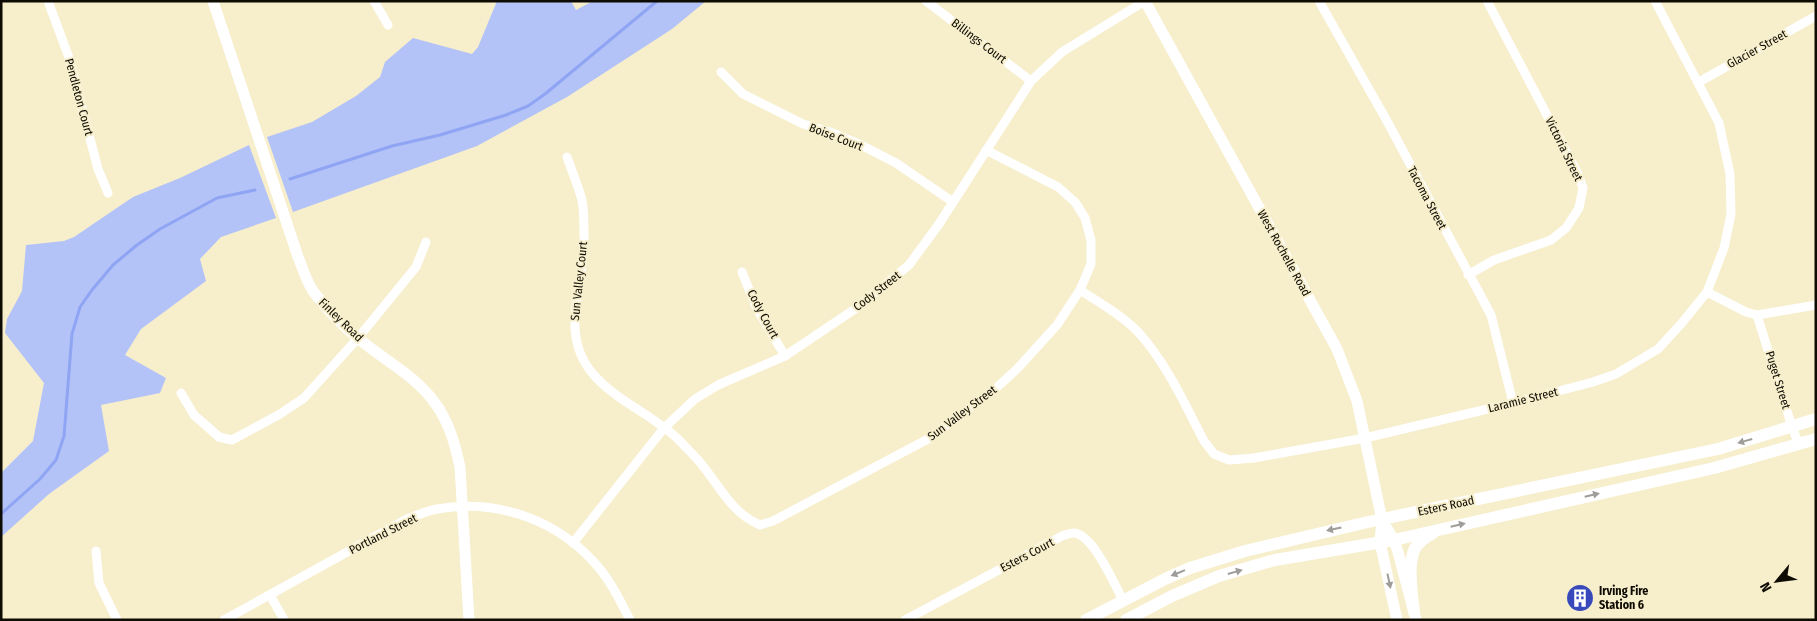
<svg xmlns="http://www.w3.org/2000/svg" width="1817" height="621" font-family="'Fira Sans Condensed',sans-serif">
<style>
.green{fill:#b3c3f7}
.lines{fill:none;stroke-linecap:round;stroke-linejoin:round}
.stream{stroke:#8fa5f4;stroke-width:3}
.minor{stroke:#fff;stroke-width:9}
.tertiary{stroke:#fff;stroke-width:11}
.secondary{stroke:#fff;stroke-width:12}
.oneway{fill:#9f9d9a}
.labels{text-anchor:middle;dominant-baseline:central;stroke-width:4;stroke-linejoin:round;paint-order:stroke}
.street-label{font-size:12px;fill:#0e0b02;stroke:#f7eecc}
.poi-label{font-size:12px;font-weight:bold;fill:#0e0b02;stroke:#f7eecc;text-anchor:start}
</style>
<rect width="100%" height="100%" fill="#f7eecc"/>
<g class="green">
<path d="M497,1H571L576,10L593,1H706L672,29L567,97L477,146L293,212L267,137L312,122L356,96L380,77L385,62L413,38L472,54L478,47Z"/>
<path d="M249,145L276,218L221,237L200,259L206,281L141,329L125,355L166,378L160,393L101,405L109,451L49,494L1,537V473L33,441L44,383L5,333L7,319L22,291L26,245L64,241L74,237L133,197L180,178Z"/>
</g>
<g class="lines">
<g class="stream">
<path d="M290,179L392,146L440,135L506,115L528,106L545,94L657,1"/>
<path d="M1,514L40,479L56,460L64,436L72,334L80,307L92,290L113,265L137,245L160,229L217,198L255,190"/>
</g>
<g class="minor">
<path d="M48,1L68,55L98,169L108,193"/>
<path d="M374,1L388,25"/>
<path d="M926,1L1031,81"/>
<path d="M1319,1L1387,121L1491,315L1513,403"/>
<path d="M721,72L743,94L803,124L830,132L861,145L896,163L953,202"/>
<path d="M1699,82L1816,16"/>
<path d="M567,157C572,171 578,186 582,200C584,211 584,224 584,234C586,283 557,332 593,374C617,402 654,415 680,441C687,449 696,457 703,466C722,490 732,513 760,525L773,521L928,439L994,390L1017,369L1057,325L1080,290L1091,264V240L1085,218L1075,202L1058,187L986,150"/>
<path d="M742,272L757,309L785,356"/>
<path d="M1468,275L1494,260L1551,240L1566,228L1579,208L1583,188L1578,174L1487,1"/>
<path d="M1080,290C1100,303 1123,316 1139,333C1167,364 1185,405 1204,441L1214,454L1229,460L1254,458L1365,438L1513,403L1593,382L1616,374L1658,349L1681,324L1707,292L1724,248L1731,214L1730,174L1719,123L1655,1"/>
<path d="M1707,292L1746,312L1757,315L1816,305"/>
<path d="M1757,315L1792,427L1799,445"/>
<path d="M181,393L194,415L219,437L232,440L280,414L304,398L358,338L416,267L426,242"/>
<path d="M573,543L664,428L695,399L718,385L785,356L855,309L909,265L939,224L1031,81L1062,52L1145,1"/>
<path d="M96,551L99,583L117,620"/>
<path d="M270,595L284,620"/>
<path d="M224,620L407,519C417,515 427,511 437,509C493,499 551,517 591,559C608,576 619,598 630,620"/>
<path d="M905,620L1062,536C1065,535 1070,533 1073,533C1093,533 1114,584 1123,600"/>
</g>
<g class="tertiary">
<path d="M213,1L298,257C303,268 307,285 316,295C327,309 344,327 359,339C384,360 416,376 435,403C449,422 455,444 460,467L469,620"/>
<path d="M1145,1L1337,349L1357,401L1382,520L1380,542L1397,620"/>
<path d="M1382,520L1394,540L1398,552L1416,620"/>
</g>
<g class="secondary">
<path d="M1414,612C1412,594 1407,565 1415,548C1419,541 1426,537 1433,533"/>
<path d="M1086,620L1165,579L1190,568L1245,551L1368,522L1718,449L1816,419"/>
<path d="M1126,620L1172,596L1219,576L1275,560L1394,540L1714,468L1816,439"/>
</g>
</g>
<defs><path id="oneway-solid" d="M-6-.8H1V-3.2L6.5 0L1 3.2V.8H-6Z" transform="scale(1.25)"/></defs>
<g class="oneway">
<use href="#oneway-solid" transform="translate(1745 441) rotate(164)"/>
<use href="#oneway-solid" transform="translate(1592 495) rotate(-13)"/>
<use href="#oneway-solid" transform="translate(1458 525) rotate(-13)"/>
<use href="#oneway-solid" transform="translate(1334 529) rotate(168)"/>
<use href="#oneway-solid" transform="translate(1235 572) rotate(-16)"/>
<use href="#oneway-solid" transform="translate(1178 573) rotate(158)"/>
<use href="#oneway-solid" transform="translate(1389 581) rotate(78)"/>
</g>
<defs>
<g id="building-disc" transform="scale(1.4375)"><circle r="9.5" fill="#3849bb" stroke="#f7eecc"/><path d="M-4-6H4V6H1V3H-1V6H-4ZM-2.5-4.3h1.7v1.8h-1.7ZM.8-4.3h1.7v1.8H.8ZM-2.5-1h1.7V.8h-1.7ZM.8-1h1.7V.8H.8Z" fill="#fff"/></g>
</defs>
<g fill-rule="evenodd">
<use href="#building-disc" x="1580" y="598"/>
</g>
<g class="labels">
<g class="street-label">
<text transform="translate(979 41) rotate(37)">Billings Court</text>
<text transform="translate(1757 49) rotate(-29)">Glacier Street</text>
<text transform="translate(79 97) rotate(75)">Pendleton Court</text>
<text transform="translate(836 137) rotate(21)">Boise Court</text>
<text transform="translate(1564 149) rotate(64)">Victoria Street</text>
<text transform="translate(1427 198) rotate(62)">Tacoma Street</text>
<text transform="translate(1284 253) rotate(61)">West Rochelle Road</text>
<text transform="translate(579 281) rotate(-84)">Sun Valley Court</text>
<text transform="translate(877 291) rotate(-38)">Cody Street</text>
<text transform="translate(763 314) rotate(62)">Cody Court</text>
<text transform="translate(341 320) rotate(44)">Finley Road</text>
<text transform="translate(1778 380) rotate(73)">Puget Street</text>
<text transform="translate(1523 400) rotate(-14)">Laramie Street</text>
<text transform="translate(962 413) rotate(-37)">Sun Valley Street</text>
<text transform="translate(1446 506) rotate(-12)">Esters Road</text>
<text transform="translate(383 534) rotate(-27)">Portland Street</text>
<text transform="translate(1027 555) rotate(-28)">Esters Court</text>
</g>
<g class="poi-label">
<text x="1599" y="591">Irving Fire<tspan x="1599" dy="14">Station 6</tspan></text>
</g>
</g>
<rect width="1817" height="621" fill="none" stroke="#0e0b02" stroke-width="5"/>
<g transform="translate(1777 581) rotate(241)" stroke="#f7eecc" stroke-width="4" paint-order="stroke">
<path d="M0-4L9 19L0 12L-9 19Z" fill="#0e0b02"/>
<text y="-8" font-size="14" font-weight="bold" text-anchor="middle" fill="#0e0b02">N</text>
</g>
</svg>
